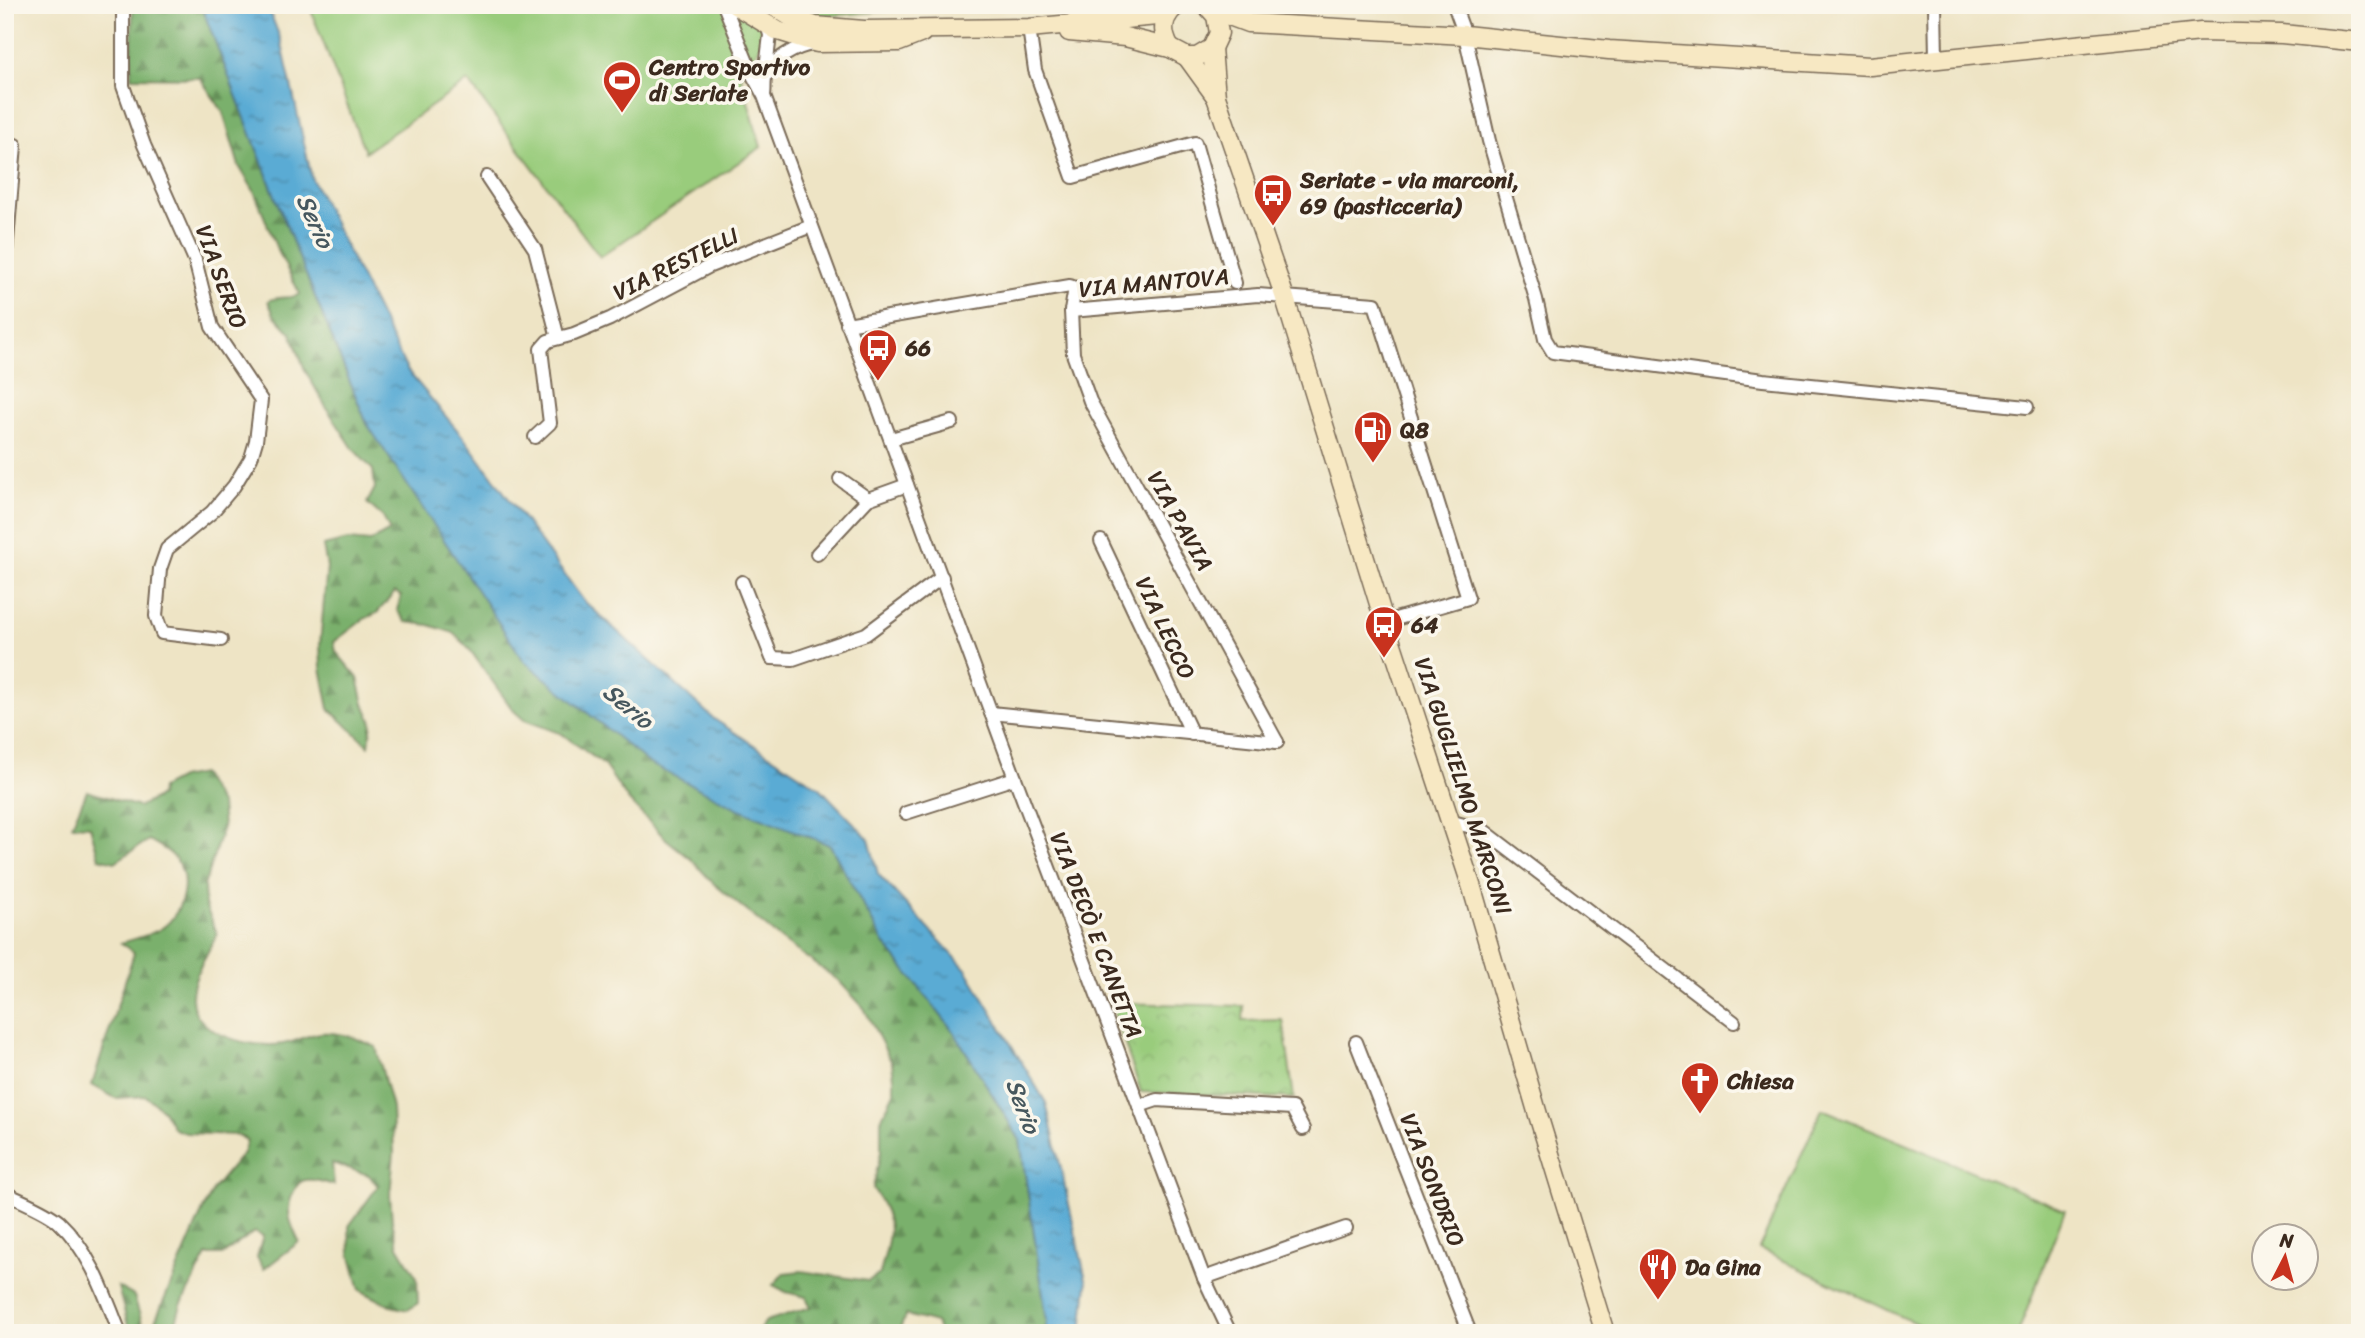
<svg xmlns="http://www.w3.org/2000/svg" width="2365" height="1338" font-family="Sriracha,sans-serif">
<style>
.forest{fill:url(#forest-firs);stroke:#5a6d45;stroke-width:2}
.park{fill:url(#park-crowns);stroke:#6a7b4d;stroke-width:2}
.pitch{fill:#99cc7c;stroke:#6a7b4d;stroke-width:2}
.water{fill:url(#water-ripples);stroke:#4a6a79;stroke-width:2}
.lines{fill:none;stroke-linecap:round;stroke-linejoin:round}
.street-casing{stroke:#7a6b58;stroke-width:16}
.secondary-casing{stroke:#7a6b58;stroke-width:21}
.street{stroke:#fff;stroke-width:12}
.secondary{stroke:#f7e8c3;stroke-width:18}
.labels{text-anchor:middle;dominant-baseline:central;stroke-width:7;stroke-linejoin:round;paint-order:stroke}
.poi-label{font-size:23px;font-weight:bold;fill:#3b2a1e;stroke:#fbf7ec;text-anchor:start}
.street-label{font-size:23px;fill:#3b2a1e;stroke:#fbf7ec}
.water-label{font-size:24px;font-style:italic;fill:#46575e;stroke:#fbf7ec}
</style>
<defs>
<pattern id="forest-firs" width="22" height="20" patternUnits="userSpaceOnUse" patternTransform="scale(1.75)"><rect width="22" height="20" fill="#7ab06c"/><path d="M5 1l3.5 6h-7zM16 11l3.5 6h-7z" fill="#658f58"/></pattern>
<pattern id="park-crowns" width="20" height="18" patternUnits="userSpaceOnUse" patternTransform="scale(1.75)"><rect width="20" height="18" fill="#99cc7c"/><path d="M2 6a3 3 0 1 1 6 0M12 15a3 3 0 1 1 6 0" fill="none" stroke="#85af6b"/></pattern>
<pattern id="water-ripples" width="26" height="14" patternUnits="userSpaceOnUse" patternTransform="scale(1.75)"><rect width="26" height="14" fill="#5aabd4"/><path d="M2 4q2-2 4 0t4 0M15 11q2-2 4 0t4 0" fill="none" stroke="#4c8bab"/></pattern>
</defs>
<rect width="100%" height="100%" fill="#fbf7ec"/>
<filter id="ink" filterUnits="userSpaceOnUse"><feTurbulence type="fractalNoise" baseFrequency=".0143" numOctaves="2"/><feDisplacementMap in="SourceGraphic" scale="14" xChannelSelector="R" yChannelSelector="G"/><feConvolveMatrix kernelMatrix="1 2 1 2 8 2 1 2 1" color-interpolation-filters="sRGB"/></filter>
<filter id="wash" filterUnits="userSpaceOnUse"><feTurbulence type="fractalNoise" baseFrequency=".00686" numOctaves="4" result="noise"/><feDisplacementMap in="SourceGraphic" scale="28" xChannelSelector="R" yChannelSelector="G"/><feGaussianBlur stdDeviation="1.57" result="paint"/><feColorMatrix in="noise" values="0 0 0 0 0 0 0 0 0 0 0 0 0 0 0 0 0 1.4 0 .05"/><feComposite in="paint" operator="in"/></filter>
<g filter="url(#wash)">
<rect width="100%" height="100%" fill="#eee4c5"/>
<g class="forest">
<path d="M133,5H201L292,240L367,424L790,828L830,845L884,943L954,1032L1020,1140L1047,1321L1045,1333H940L936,1323L906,1315L898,1333H757L766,1321L811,1307L806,1297L786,1292L773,1285L784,1273L801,1271L868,1281L880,1274C890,1234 896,1225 873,1188L881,1152V1120L894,1093V1078L892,1063L864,1008L838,980L782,940L713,883L691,859L666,839L629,801L604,765L562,734L524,720L513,710L470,650L454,633L429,625L406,622L397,610L401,596L395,592L377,613L364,619L334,642L336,652L358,678L364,704L372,722L369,746L329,709L321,668L320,644L327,567L323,546L348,540L370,542L390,531L383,517L367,503L375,488L373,470L354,450L326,407L305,370L291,333L274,315L268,301C278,295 290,300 300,294L277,249L254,191L239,166L223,112L200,78L131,77Z"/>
<path d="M201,774L221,805L223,827L204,886L205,905L217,934C208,953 192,976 192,998C193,1036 255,1049 283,1044C299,1041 315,1031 330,1033C347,1034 361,1040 376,1047L392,1108L394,1153L390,1195L392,1221L398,1246L417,1278L418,1303L408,1310L391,1306L360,1290L350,1253L349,1226L378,1186L369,1175L332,1163L334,1185C325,1183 311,1177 302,1181C296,1184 295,1190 292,1195C285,1213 291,1224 299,1242L264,1269L257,1257L263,1236L254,1232L222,1255H207L181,1305L174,1329L170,1333H150L202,1212L214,1188L243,1153L247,1140L237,1135L186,1133L174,1129L163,1110L146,1096L115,1098L92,1085L134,953L121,943C134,939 151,935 162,928C184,913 193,874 172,855C166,849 156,844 149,840L115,862L99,858L90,826L72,825L87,791L139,807L160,796L161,788L180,778Z"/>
<path d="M118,1287L134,1296L145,1333H130Z"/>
</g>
<path class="park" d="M1111,1003L1244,1006L1243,1021L1283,1020L1294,1098L1141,1092Z"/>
<g class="pitch">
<path d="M309,5H918L913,9L776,20L741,77L761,147L600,257L468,81L365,152Z"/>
<path d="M1822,1109L2065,1210L2018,1333H1936L1759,1249Z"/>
</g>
<path class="water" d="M201,5H267L281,40L312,179L407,370L464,438L584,601L714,719L820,788L869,839L878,874L966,969L1046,1103L1087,1284L1082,1333H1045L1047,1321L1020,1140L954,1032L884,943L830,845L739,809L650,764L524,661L367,424L292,240Z"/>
</g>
<g filter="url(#ink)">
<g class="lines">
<g class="street-casing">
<g id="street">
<path d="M123,5V86L144,145L195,260L212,327L261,400L256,441L251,458L234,486L212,512L167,549L160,569L156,616L162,633L221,640"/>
<path d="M724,5L751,72L764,96L1015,778L1204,1278L1230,1333"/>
<path d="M1454,5L1465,35L1489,141L1536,299L1545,339L1553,352L1763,380L2027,407"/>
<path d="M1935,5L1936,58"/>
<path d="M1029,28L1035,70L1073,177L1195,143L1235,283"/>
<path d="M765,76L770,35L766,22"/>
<path d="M764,95C765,90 764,83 765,78C770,60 797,46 813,44"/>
<path d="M5,142L15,145L5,265"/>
<path d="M487,177L535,249L558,338"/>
<path d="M1071,311L1073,354L1090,401L1277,742"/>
<path d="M847,324L1070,286L1075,288L1071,311L1258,295L1375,304L1468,598L1385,622"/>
<path d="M535,437L550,423L541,349L548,341L574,334L610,319L710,266L811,226"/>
<path d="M891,439L952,422"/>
<path d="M840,479L868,499"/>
<path d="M1101,541L1192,734"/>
<path d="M817,554L868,499L907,485"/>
<path d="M742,582L772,658L793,659L866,634L942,577"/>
<path d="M991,713L1277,742"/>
<path d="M906,813L1015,778"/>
<path d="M1449,821L1483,830L1734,1022"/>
<path d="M1356,1042L1470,1333"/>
<path d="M1139,1106L1157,1100L1292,1108L1303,1129"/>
<path d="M5,1193C21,1201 47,1211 59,1222C90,1251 105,1295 120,1333"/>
<path d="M1204,1278L1346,1228"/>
</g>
</g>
<g class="secondary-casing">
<g id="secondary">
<path d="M735,5L778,31L817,43L899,42L922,33"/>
<path d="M771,5L791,17L815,26L864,30L1029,28L1168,15"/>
<path d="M1213,12L1224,14L1248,23L1465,35L1609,50L1870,66L2201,32L2282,34L2360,42"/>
<path d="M1069,32L1125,37L1170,48L1187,57H1197L1212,48L1219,33L1216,16L1208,7"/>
<path d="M1170,48C1161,32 1161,16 1178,5"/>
<path d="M1212,48L1216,97L1284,295L1383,617L1472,888L1538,1115L1605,1333"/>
<path d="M1187,57L1216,97"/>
</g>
</g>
<use href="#street" class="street"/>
<use href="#secondary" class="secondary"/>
</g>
</g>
<defs>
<g id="stadium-pin" transform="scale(2.0125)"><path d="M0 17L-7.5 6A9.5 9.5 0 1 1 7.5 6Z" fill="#c8321e" stroke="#fbf7ec"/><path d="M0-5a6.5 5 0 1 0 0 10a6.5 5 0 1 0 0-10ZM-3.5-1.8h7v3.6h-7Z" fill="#fff"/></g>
<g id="bus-pin" transform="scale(2.0125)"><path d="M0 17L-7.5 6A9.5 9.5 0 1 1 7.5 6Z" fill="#c8321e" stroke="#fbf7ec"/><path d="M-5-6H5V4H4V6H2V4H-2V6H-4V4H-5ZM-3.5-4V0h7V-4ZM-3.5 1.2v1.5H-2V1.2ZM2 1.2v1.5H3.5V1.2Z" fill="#fff"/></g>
<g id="fuel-pin" transform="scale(2.0125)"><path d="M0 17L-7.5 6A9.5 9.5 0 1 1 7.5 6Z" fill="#c8321e" stroke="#fbf7ec"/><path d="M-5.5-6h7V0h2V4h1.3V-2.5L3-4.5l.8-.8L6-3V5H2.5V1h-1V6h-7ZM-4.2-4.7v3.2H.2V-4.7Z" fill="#fff"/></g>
<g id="church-pin" transform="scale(2.0125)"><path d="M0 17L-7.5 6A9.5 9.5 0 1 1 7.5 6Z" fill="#c8321e" stroke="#fbf7ec"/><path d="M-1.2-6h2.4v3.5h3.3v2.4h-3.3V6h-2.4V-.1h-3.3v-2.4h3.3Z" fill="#fff"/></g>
<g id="restaurant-pin" transform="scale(2.0125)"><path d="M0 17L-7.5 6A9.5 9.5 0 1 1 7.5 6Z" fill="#c8321e" stroke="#fbf7ec"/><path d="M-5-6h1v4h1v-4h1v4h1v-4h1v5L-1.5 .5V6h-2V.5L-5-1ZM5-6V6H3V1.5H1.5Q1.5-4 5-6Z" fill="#fff"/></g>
</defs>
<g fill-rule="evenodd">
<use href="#stadium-pin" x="622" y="80"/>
<use href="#bus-pin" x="1273" y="193"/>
<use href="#bus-pin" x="878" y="348"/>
<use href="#fuel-pin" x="1373" y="430"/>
<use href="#bus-pin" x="1384" y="625"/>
<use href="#church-pin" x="1700" y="1081"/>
<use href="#restaurant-pin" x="1658" y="1267"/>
</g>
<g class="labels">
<g class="poi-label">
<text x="649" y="67">Centro Sportivo<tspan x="649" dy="26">di Seriate</tspan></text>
<text x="1300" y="180">Seriate - via marconi,<tspan x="1300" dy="26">69 (pasticceria)</tspan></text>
<text x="905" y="348">66</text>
<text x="1400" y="430">Q8</text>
<text x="1411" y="625">64</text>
<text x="1727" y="1081">Chiesa</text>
<text x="1685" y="1267">Da Gina</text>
</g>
<g class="street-label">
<text transform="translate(676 264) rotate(-26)">VIA RESTELLI</text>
<text transform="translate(221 277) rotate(70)">VIA SERIO</text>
<text transform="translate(1154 283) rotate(-5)">VIA MANTOVA</text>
<text transform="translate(1180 521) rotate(61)">VIA PAVIA</text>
<text transform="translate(1165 628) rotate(65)">VIA LECCO</text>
<text transform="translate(1463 786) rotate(72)">VIA GUGLIELMO MARCONI</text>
<text transform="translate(1096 935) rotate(69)">VIA DECÒ E CANETTA</text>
<text transform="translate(1432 1180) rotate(69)">VIA SONDRIO</text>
</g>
<g class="water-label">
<text transform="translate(315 221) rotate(66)">Serio</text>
<text transform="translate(628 706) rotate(40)">Serio</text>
<text transform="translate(1023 1106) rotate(70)">Serio</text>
</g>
</g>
<rect width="2365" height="1338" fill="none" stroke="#fbf7ec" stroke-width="28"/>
<g transform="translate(2285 1257) rotate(6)"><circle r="33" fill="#fbf7ec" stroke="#aea59a" stroke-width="2"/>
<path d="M0-5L12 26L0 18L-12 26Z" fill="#c8321e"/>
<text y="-10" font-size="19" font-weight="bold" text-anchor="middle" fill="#3b2a1e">N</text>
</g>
</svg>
